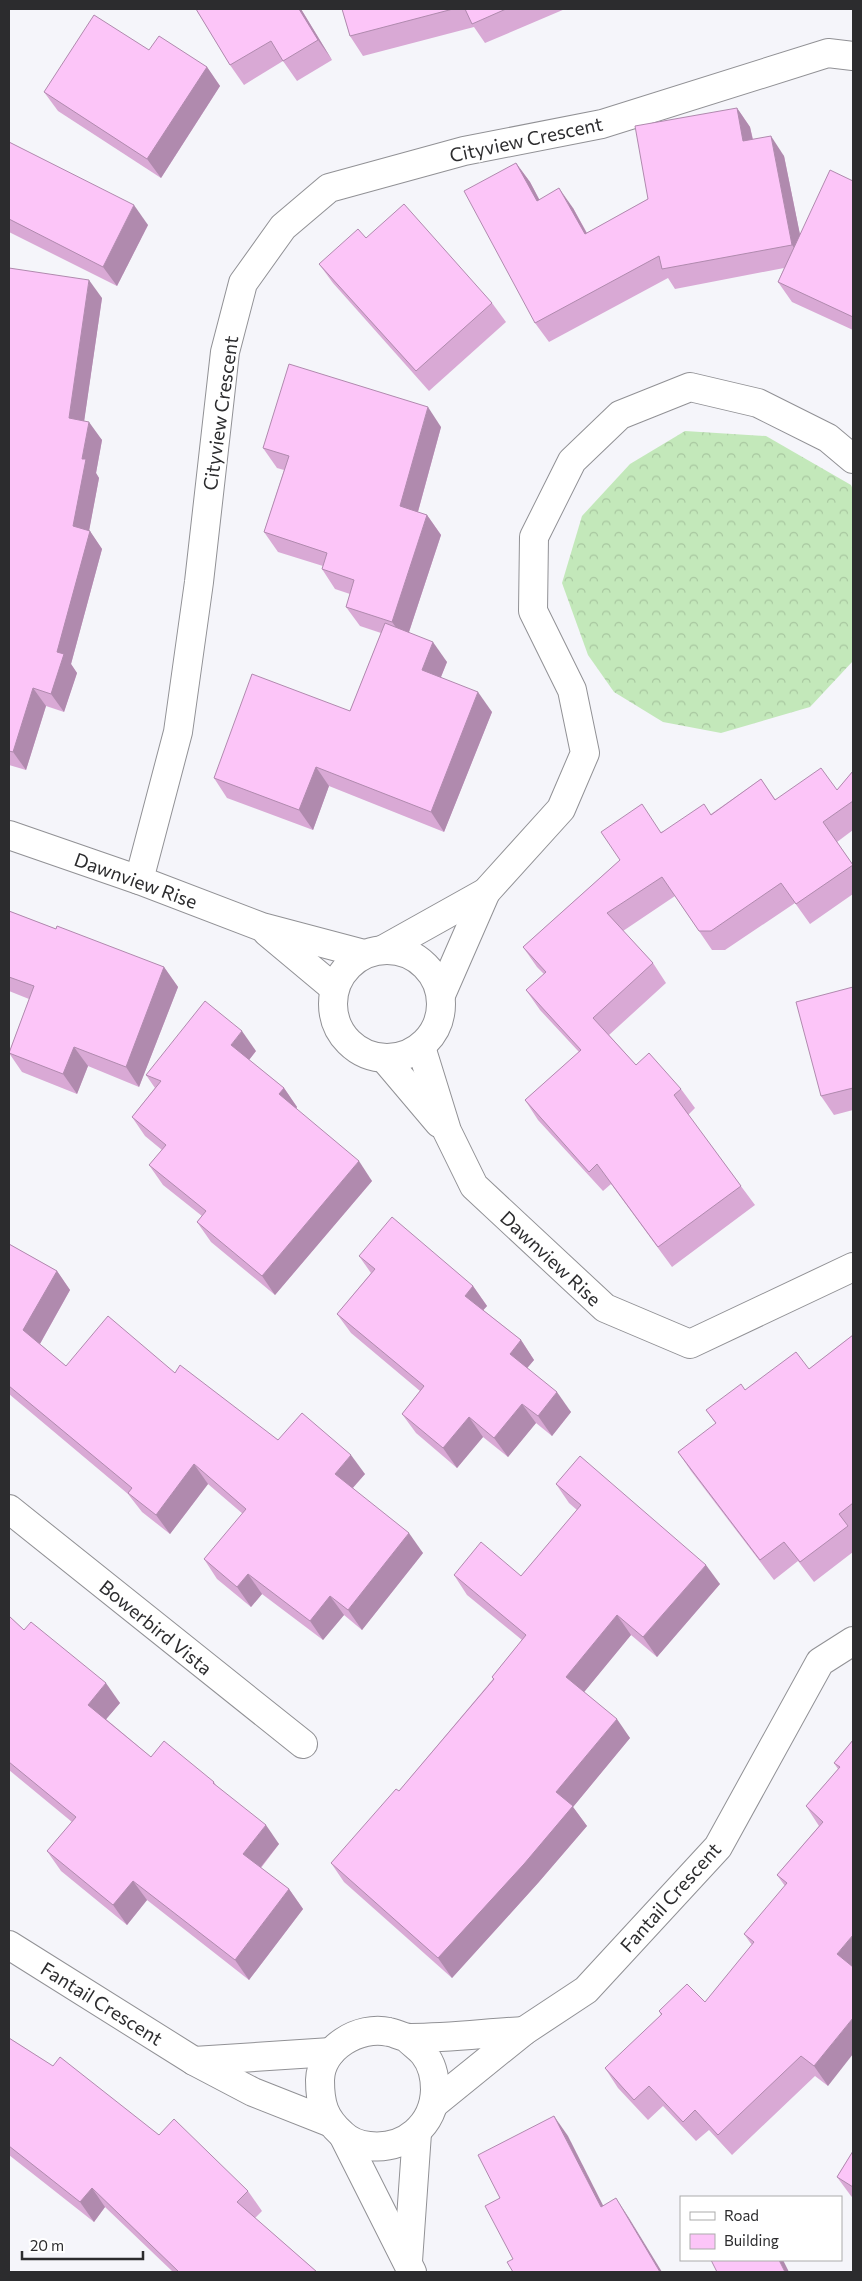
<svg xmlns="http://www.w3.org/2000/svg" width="862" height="2281" font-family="Commissioner,sans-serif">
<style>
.forest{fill:url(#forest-crowns)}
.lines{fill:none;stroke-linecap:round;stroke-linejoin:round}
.street-casing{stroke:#919195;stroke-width:30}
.street{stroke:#fff;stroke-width:28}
.wall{fill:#d9a9d5}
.shaded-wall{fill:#b08aae}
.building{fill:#fcc5f8;stroke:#b08aae}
.labels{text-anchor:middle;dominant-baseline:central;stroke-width:4;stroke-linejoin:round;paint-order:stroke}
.street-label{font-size:19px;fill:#2c2c2e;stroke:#fff}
</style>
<defs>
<pattern id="forest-crowns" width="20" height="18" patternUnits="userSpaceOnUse" patternTransform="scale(1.25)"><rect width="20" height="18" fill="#c3e8ba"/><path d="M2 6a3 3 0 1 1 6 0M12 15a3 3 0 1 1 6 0" fill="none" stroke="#a8c7a0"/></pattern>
</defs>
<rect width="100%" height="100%" fill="#f5f5fa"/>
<path class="forest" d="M685,431L766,436L851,485L853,490V661L810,707L721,733L663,722L614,692L588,655L562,583L582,516L630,464Z"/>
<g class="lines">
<g class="street-casing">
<g id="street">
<path d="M9,835L139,880L262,927L364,954"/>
<path d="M139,880L178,732L199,582L225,352L243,283L283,227L329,188L464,151L602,124L828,53L853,56"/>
<path d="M267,932L334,988"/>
<path d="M384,949L486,892L561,809L585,753L572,690L533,611L534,537L572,461L620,415L690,387L758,403L828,438L853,459"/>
<circle cx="387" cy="1004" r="54"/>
<path d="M441,995L486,892"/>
<path d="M421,1047L447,1131L474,1186L605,1308L690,1344L853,1267"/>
<path d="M384,1058L439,1123"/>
<path d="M9,1509L303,1744"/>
<path d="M9,1945L194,2061L253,2092L329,2122"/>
<path d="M408,2039C413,2044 420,2049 424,2054C432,2064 435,2078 435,2090C434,2125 405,2150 369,2146C360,2145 349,2141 342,2134C324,2118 320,2104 320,2080C321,2048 359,2025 389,2032C396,2033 403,2038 411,2038C448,2038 487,2033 524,2031"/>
<path d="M194,2061L331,2052"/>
<path d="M435,2103L524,2031L586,1990L718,1847L820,1662L853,1641"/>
<path d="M344,2137L412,2272"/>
<path d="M408,2261L417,2133"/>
</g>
</g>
<use href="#street" class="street"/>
</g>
<g class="wall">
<path d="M196,9H301L332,60L297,81L283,61L244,85L230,65Z"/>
<path d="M342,9H565L485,43L474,27L363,56L350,36Z"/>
<path d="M149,50L207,67L220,86L161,178L58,111L44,92Z"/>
<path d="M737,108L750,127L753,139L784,156L800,235L853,181V330L792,302L778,282L784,268L675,289L668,278L549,342L535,323L516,163L530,182L539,199L573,208L587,233L648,199Z"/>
<path d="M9,142L148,225L117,286L9,232Z"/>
<path d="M366,238L492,303L506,322L429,391L333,283L319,264Z"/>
<path d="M9,268L102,298L84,421L102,440L96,473L99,478L89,530L102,549L71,664L77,673L64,712L46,706L26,770L9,765Z"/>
<path d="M441,427L418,512L427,515L441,535L409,632L447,662L441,677L492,712L444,832L329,786L313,830L227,798L214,778L350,711L381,633L360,626L346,607L350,594L335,589L322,569L323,566L278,552L264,532L284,470L277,468L263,448Z"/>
<path d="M853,771V830L837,842L853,865V894L810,924L795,903L725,950H712L675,896L623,931L653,963L666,983L609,1035L636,1065L681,1089L695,1108L688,1115L755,1205L672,1267L611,1184L603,1191L538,1120L525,1100L579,1052L540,1010L526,990L544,974L537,967L523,947L620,860L661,832L711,814L761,779L775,799L837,790Z"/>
<path d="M9,911L56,929L164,967L178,987L139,1087L88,1066L77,1094L22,1072L9,1053L29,999L9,991Z"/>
<path d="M853,987V1110L834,1115L821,1096Z"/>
<path d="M256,1051L249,1060L284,1088L297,1107L296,1109L372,1181L275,1295L211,1242L197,1222L202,1216L163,1185L149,1165L162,1150L145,1136L132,1117L155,1088L146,1075Z"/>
<path d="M9,1244L57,1271L70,1290L40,1344L66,1366L175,1373L278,1440L365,1474L353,1488L423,1553L362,1630L344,1615L323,1640L262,1594L251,1607L217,1579L204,1559L243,1514L208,1484L170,1534L142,1512L128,1494L9,1394Z"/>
<path d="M359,1256L473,1286L487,1306L483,1310L521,1340L534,1360L527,1368L571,1412L552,1436L536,1423L508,1457L483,1437L457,1468L416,1433L402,1414L420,1391L351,1333L337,1314L371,1273Z"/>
<path d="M853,1335V1552L814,1582L798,1561L774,1580L691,1471L678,1452L716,1424L706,1410L745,1390L809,1369Z"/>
<path d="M556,1484L720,1584L657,1657L631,1635L584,1692L630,1738L573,1807L587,1826L538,1883L452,1978L344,1882L331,1863L399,1791L493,1679L492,1677L522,1640L467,1595L454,1575L521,1576L577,1510L569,1503Z"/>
<path d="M9,1616L24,1630L120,1703L106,1719L151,1757L214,1782L217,1787L279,1844L261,1868L289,1889L303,1909L249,1980L147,1900L127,1925L61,1871L47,1851L72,1822L9,1770Z"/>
<path d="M853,1740L828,2086L815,2076L732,2155L709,2130L696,2141L663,2106L648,2120L618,2088L605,2068L661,2015L659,2011L705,2002L752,1945L744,1934L785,1886L777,1875L819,1826L806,1806L838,1769L834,1763Z"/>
<path d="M9,2038L159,2135L248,2191L262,2211L255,2218L317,2272H173L105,2207L94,2222L9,2155Z"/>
<path d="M853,2151V2198L851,2196L837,2177Z"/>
</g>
<g class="shaded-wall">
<path d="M299,9H301L332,60L318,40Z"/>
<path d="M207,67L220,86L161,178L147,159Z"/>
<path d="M737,108L750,127L757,160L743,141Z"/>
<path d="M771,136L784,156L806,264L792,245Z"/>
<path d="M516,163L530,182L550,220L537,201Z"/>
<path d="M559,188L573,208L598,254L585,234Z"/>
<path d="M134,205L148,225L117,286L103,267Z"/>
<path d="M89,280L102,298L82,436L69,418Z"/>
<path d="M428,407L441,427L414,526L400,506Z"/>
<path d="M89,422L102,440L96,473L99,478L87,542L90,531L102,549L71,664L77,673L64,712L51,694L82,459Z"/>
<path d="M427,515L441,535L406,641L392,622Z"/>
<path d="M433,642L447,662L436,689L422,670Z"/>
<path d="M33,688L46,706L26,770L13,752Z"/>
<path d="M478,692L492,712L444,832L431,812Z"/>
<path d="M316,767L329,786L313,830L299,810Z"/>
<path d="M164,967L178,987L139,1087L126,1067Z"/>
<path d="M242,1031L256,1051L245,1065L231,1045Z"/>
<path d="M74,1047L88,1066L77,1094L63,1074Z"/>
<path d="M284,1088L297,1107L293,1113L279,1094Z"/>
<path d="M359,1161L372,1181L275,1295L262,1276Z"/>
<path d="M57,1271L70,1290L37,1349L23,1330Z"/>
<path d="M473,1286L487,1306L479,1315L465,1296Z"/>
<path d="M521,1340L534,1360L523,1373L510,1354Z"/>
<path d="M557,1392L571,1412L552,1436L538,1416Z"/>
<path d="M522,1404L536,1423L508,1457L494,1438Z"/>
<path d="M469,1417L483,1437L457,1468L443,1448Z"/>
<path d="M351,1455L365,1474L348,1493L335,1474Z"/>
<path d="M194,1464L208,1484L170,1534L156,1515Z"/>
<path d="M409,1533L423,1553L362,1630L348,1610Z"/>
<path d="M706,1565L720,1584L657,1657L643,1637Z"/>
<path d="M248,1574L262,1594L251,1607L237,1587Z"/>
<path d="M330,1596L344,1615L323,1640L310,1621Z"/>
<path d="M617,1615L631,1635L580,1697L566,1677Z"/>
<path d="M106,1683L120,1703L102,1724L88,1705Z"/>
<path d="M617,1719L630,1738L573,1807L587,1826L538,1883L452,1978L438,1958L556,1792Z"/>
<path d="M266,1825L279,1844L256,1873L243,1854Z"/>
<path d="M133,1881L147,1900L127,1925L113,1905Z"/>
<path d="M289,1889L303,1909L249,1980L235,1960Z"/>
<path d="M853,1935V1971L837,1954Z"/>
<path d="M853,2018V2054L828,2086L814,2066Z"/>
<path d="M554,2116L568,2136L614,2227L601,2207Z"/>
<path d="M92,2188L105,2207L94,2222L80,2202Z"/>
<path d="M616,2198L629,2218L662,2272H660Z"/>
<path d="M779,2260H783L789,2272H785Z"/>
</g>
<g class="building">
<path d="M196,9H299L318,40L283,61L271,41L230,65Z"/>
<path d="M342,9H453L350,36Z"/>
<path d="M465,9H506L472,24Z"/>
<path d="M94,15L149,50L159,36L207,67L147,159L44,92Z"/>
<path d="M737,108L743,141L771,136L792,245L662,269L659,256L535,323L464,191L516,163L537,201L559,188L585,234L648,199L635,126Z"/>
<path d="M9,142L134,205L103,267L9,219Z"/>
<path d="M830,170L853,181V317L778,282Z"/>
<path d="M404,204L492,303L416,371L319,264L358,229L366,238Z"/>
<path d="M9,268L89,280L69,418L89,422L82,459H86L73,526L90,531L57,652L64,654L51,694L33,688L13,752L9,751Z"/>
<path d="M289,364L428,407L400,506L427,515L392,622L346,607L354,580L322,569L327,553L264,532L289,456L263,448Z"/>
<path d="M385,623L433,642L422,670L478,692L431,812L316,767L299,810L214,778L252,674L350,711Z"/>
<path d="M821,768L837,790L853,771V801L823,822L853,865L796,904L781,883L711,931H699L662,877L607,913L653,963L593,1018L636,1065L649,1053L681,1089L674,1095L741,1186L658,1247L597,1164L589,1172L525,1100L581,1050L526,990L546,972L523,947L620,860L601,832L642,804L661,833L704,804L711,815L761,779L775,800Z"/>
<path d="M9,911L56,929L57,926L164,967L126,1067L74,1047L63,1074L9,1053L34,986L9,977Z"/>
<path d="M853,987V1088L821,1096L796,1002Z"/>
<path d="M205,1001L242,1031L231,1045L284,1088L279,1094L359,1161L262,1276L197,1222L206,1211L149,1165L166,1145L132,1117L161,1081L146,1075Z"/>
<path d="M392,1217L473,1286L465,1296L521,1340L510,1354L557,1392L538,1416L522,1404L494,1438L469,1417L443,1448L402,1414L424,1386L337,1314L375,1269L359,1256Z"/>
<path d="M9,1244L57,1271L23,1330L66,1366L108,1316L175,1373L180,1365L278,1440L302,1413L351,1455L335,1474L409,1533L348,1610L330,1596L310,1621L248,1574L237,1587L204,1559L246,1509L194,1464L156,1515L128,1493L132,1488L9,1386Z"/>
<path d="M853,1335V1503L839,1514L848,1526L800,1562L784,1542L760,1560L678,1452L716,1423L706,1410L741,1384L745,1390L796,1352L809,1369Z"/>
<path d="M580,1456L706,1565L643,1637L617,1615L566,1677L617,1719L556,1792L573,1806L524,1864L438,1958L331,1863L396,1789L399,1791L494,1679L492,1677L526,1635L454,1575L481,1542L521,1576L581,1505L556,1484Z"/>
<path d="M9,1616L24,1630L31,1622L106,1683L88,1705L151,1757L164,1741L214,1782L213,1783L266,1825L243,1854L289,1889L235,1960L133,1881L113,1905L47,1851L76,1817L9,1762Z"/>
<path d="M853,1740V1935L837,1954L853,1967V2018L814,2066L801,2056L718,2135L695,2110L683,2122L649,2086L634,2100L605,2068L662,2014L659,2011L687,1984L705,2002L754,1942L744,1934L787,1883L777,1875L823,1822L806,1806L840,1767L834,1763Z"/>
<path d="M9,2038L53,2066L60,2057L159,2135L174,2119L248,2191L237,2202L317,2272H179L92,2188L80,2202L9,2146Z"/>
<path d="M554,2116L601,2207L616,2198L660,2272H513L507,2262L513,2259L485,2206L500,2198L478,2155Z"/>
<path d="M853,2151V2187L837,2177Z"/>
<path d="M711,2260H779L785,2272H717Z"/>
</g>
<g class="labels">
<g class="street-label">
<text transform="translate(526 139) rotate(-12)">Cityview Crescent</text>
<text transform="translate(220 413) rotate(-82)">Cityview Crescent</text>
<text transform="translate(136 880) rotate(20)">Dawnview Rise</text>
<text transform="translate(551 1258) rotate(43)">Dawnview Rise</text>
<text transform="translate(156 1627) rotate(39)">Bowerbird Vista</text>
<text transform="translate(670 1897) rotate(-48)">Fantail Crescent</text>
<text transform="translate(102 2003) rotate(32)">Fantail Crescent</text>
</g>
</g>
<rect width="862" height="2281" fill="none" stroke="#2c2c2e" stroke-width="20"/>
<rect x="680" y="2196" width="162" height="65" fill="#ffffff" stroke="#ababab"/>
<rect x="690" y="2212" width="25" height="8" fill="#ffffff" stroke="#ababab"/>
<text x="724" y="2221" font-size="15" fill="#2c2c2e">Road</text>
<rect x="690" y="2234" width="25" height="15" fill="#fcc5f8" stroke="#ababab"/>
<text x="724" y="2246" font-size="15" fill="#2c2c2e">Building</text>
<path d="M22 2251v8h121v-8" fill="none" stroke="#2c2c2e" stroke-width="2.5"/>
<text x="30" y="2251" font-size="15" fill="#2c2c2e" stroke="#ffffff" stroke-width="4" paint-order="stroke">20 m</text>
</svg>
